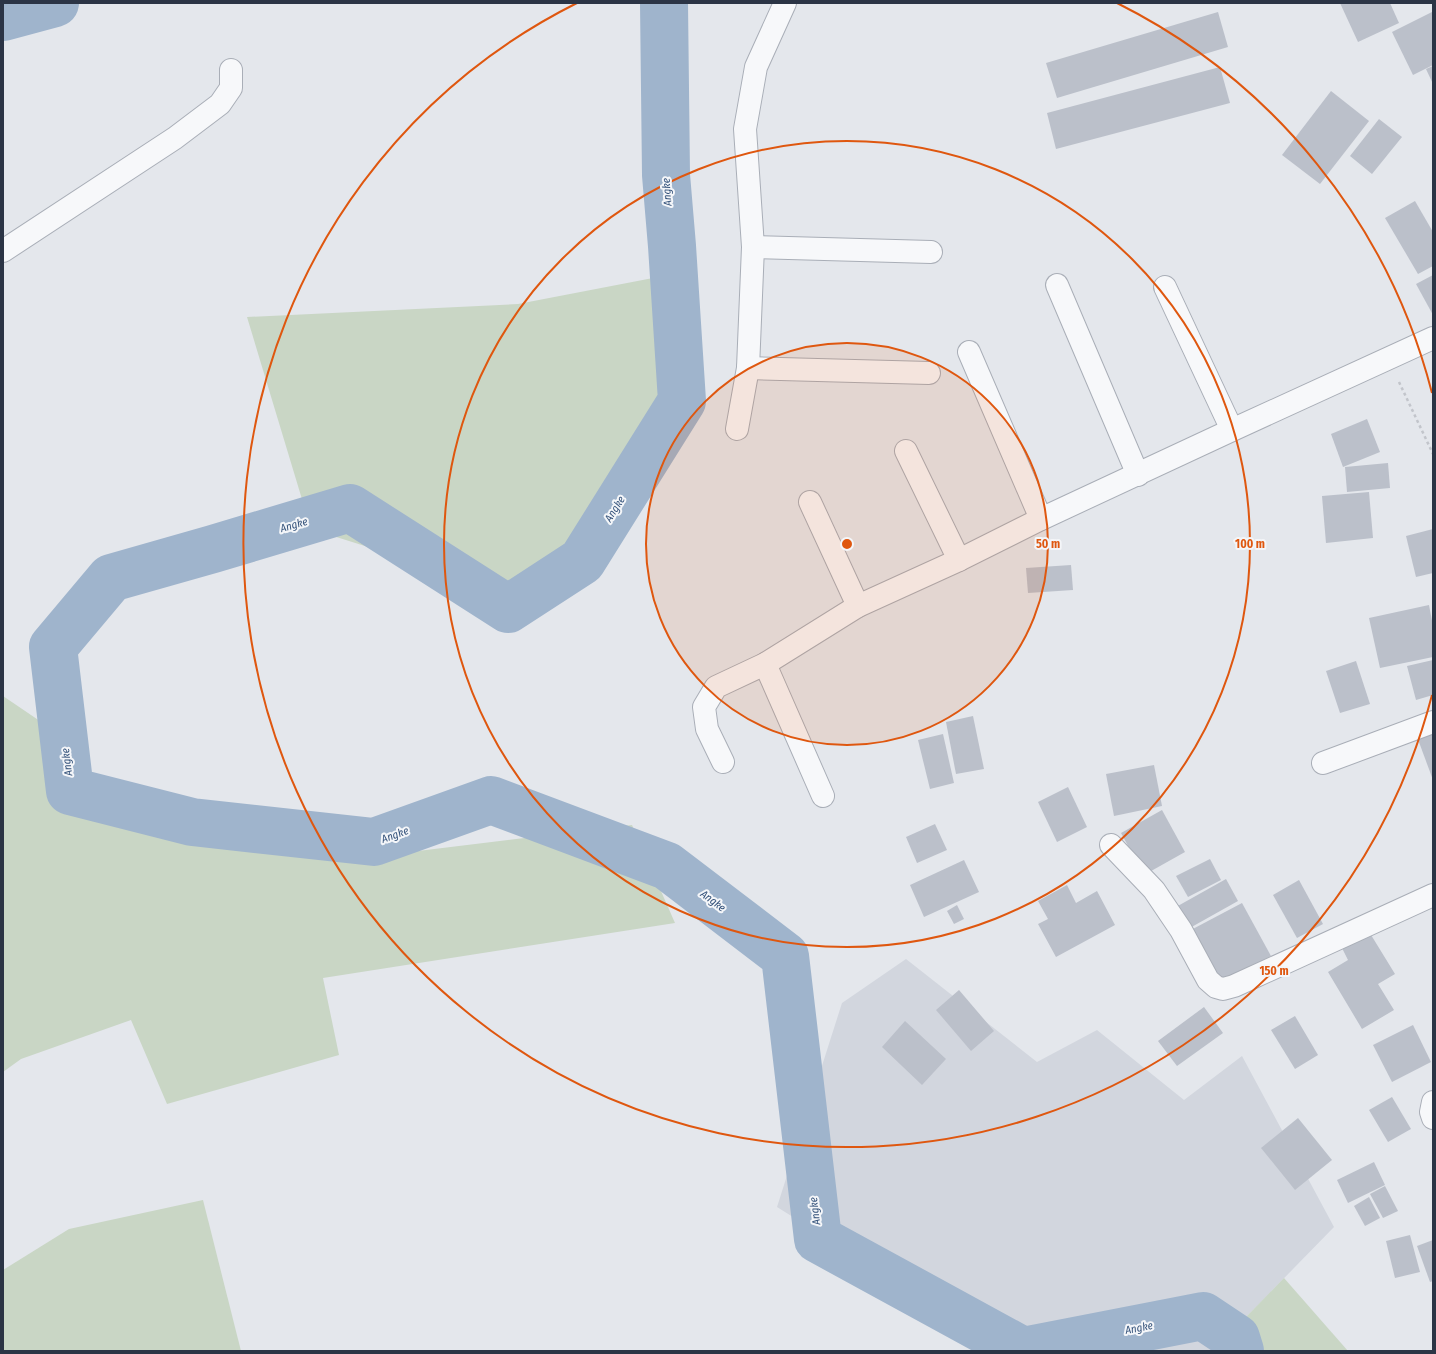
<svg xmlns="http://www.w3.org/2000/svg" width="1436" height="1354" font-family="'Fira Sans Condensed',sans-serif">
<style>
.built{fill:#d2d6de}
.green{fill:#c9d6c5}
.lines{fill:none;stroke-linecap:round;stroke-linejoin:round}
.river{stroke:#9fb4cc;stroke-width:48}
.building{fill:#bbc0ca}
.minor-casing{stroke:#a9aeb7;stroke-width:24}
.path{stroke:#c2c5cb;stroke-width:2.5;stroke-dasharray:3 3;stroke-linecap:butt}
.minor{stroke:#f7f8fa;stroke-width:22}
.ring{fill:none;stroke:#df570f;stroke-width:2}
.labels{text-anchor:middle;dominant-baseline:central;stroke-width:4;stroke-linejoin:round;paint-order:stroke}
.water-label{font-size:11px;font-style:italic;fill:#34527a;stroke:#f4f6f9}
.centre{fill:#df570f;stroke:#f4f6f9;stroke-width:2}
.ring-label{font-size:12px;text-anchor:middle;font-weight:bold;fill:#df570f;stroke:#f4f6f9;stroke-width:4;stroke-linejoin:round;paint-order:stroke}
</style>
<rect width="100%" height="100%" fill="#e4e7ec"/>
<path class="built" d="M906,959L1037,1062L1097,1030L1184,1100L1242,1056L1334,1227L1213,1351H1007L777,1207L842,1003Z"/>
<g class="green">
<path d="M679,273L666,419L591,540L518,602L387,553L311,529L247,317L518,304Z"/>
<path d="M3,696L59,734L110,806L234,832L377,856L632,825L675,923L323,978L339,1055L167,1104L131,1020L21,1059L3,1072Z"/>
<path d="M203,1200L241,1351H3V1270L69,1229Z"/>
<path d="M1284,1278L1348,1351H1213Z"/>
</g>
<g class="lines">
<g class="river">
<path d="M664,3L666,175L672,246L682,401L582,561L508,609L350,508L213,549L111,578L53,647L70,791L192,822L374,842L491,800L667,866L785,956L818,1239L1023,1351L1203,1316L1236,1338L1240,1351"/>
<path d="M3,17L55,3"/>
</g>
</g>
<g class="building">
<path d="M1340,3H1390L1399,23L1358,42Z"/>
<path d="M1218,12L1228,47L1057,98L1046,63Z"/>
<path d="M1432,12L1433,65L1413,75L1392,32Z"/>
<path d="M1433,66V84L1426,69Z"/>
<path d="M1220,67L1230,103L1056,149L1047,113Z"/>
<path d="M1331,91L1369,121L1320,184L1282,155Z"/>
<path d="M1379,119L1402,137L1372,174L1350,156Z"/>
<path d="M1415,201L1433,232V266L1418,274L1385,218Z"/>
<path d="M1433,275V315L1416,284Z"/>
<path d="M1367,419L1380,452L1343,467L1331,434Z"/>
<path d="M1388,463L1390,488L1347,492L1345,467Z"/>
<path d="M1369,492L1373,538L1326,543L1322,496Z"/>
<path d="M1433,529V573L1416,577L1406,536Z"/>
<path d="M1071,565L1073,590L1028,593L1026,568Z"/>
<path d="M1429,605L1433,626V657L1380,668L1369,618Z"/>
<path d="M1433,660V695L1416,700L1407,666Z"/>
<path d="M1356,661L1370,704L1340,713L1326,671Z"/>
<path d="M973,716L984,769L956,774L946,722Z"/>
<path d="M1433,728V780L1416,734Z"/>
<path d="M943,734L954,783L930,789L918,740Z"/>
<path d="M1154,765L1162,806L1114,816L1106,774Z"/>
<path d="M1068,787L1087,827L1057,842L1038,802Z"/>
<path d="M1162,810L1185,852L1144,875L1121,833Z"/>
<path d="M935,824L947,850L917,863L906,837Z"/>
<path d="M1210,859L1221,880L1188,897L1176,876Z"/>
<path d="M964,860L979,892L924,917L910,885Z"/>
<path d="M1226,879L1238,901L1188,929L1176,907Z"/>
<path d="M1299,880L1323,924L1297,938L1273,895Z"/>
<path d="M1067,885L1076,903L1097,891L1115,925L1056,957L1038,924L1048,919L1038,901Z"/>
<path d="M1242,903L1271,956L1218,985L1189,931Z"/>
<path d="M957,905L964,919L954,924L947,911Z"/>
<path d="M1368,930L1395,974L1378,984L1394,1010L1362,1029L1328,972L1348,960L1341,946Z"/>
<path d="M959,990L994,1031L971,1051L936,1010Z"/>
<path d="M1204,1007L1223,1033L1177,1066L1158,1041Z"/>
<path d="M1295,1016L1318,1055L1295,1069L1271,1030Z"/>
<path d="M905,1021L946,1059L922,1085L882,1047Z"/>
<path d="M1413,1025L1431,1062L1392,1082L1373,1045Z"/>
<path d="M1392,1097L1411,1129L1388,1142L1369,1110Z"/>
<path d="M1298,1118L1332,1160L1295,1190L1261,1148Z"/>
<path d="M1374,1162L1385,1185L1348,1203L1337,1180Z"/>
<path d="M1385,1186L1398,1211L1383,1218L1370,1194Z"/>
<path d="M1369,1197L1380,1218L1365,1226L1354,1206Z"/>
<path d="M1410,1235L1420,1272L1395,1278L1386,1241Z"/>
<path d="M1433,1240V1281L1430,1282L1417,1246Z"/>
</g>
<g class="lines">
<g class="minor-casing">
<g id="minor">
<path d="M753,247L931,252"/>
<path d="M3,251L175,138L220,104L231,88V70"/>
<path d="M1057,285L1138,475"/>
<path d="M1165,287L1232,430"/>
<path d="M969,352L1041,519"/>
<path d="M748,368L929,373"/>
<path d="M737,429L748,368L753,247L745,129L756,67L785,3"/>
<path d="M906,451L959,560"/>
<path d="M810,502L858,606"/>
<path d="M765,664L823,796"/>
<path d="M723,762L707,729L704,707L716,687L765,664L858,606L959,560L1041,519L1232,430L1433,338"/>
<path d="M1323,763L1433,722"/>
<path d="M1111,845L1154,890L1181,930L1208,980L1216,987L1223,989L1234,986L1433,895"/>
<path d="M1433,1102L1431,1112L1433,1118"/>
</g>
</g>
<path class="path" d="M1399,382L1433,454"/>
<use href="#minor" class="minor"/>
</g>
<circle cx="847" cy="544" r="201" fill="#df570f" fill-opacity=".12"/>
<g class="ring">
<circle cx="847" cy="544" r="201"/>
<circle cx="847" cy="544" r="403"/>
<path d="M1432 695A604 604 0 1 1 577 3M1117 3A604 604 0 0 1 1432 393"/>
</g>
<g class="labels">
<g class="water-label">
<text transform="translate(667 192) rotate(-94)">Angke</text>
<text transform="translate(615 509) rotate(-58)">Angke</text>
<text transform="translate(294 525) rotate(-16)">Angke</text>
<text transform="translate(67 762) rotate(-97)">Angke</text>
<text transform="translate(395 835) rotate(-20)">Angke</text>
<text transform="translate(713 901) rotate(37)">Angke</text>
<text transform="translate(815 1211) rotate(-97)">Angke</text>
<text transform="translate(1139 1328) rotate(-11)">Angke</text>
</g>
</g>
<circle cx="847" cy="544" r="6" class="centre"/>
<g class="ring-label">
<text x="1048" y="548">50 m</text>
<text x="1250" y="548">100 m</text>
<text x="1274" y="975">150 m</text>
</g>
<rect width="1436" height="1354" fill="none" stroke="#2b3445" stroke-width="8"/>
</svg>
